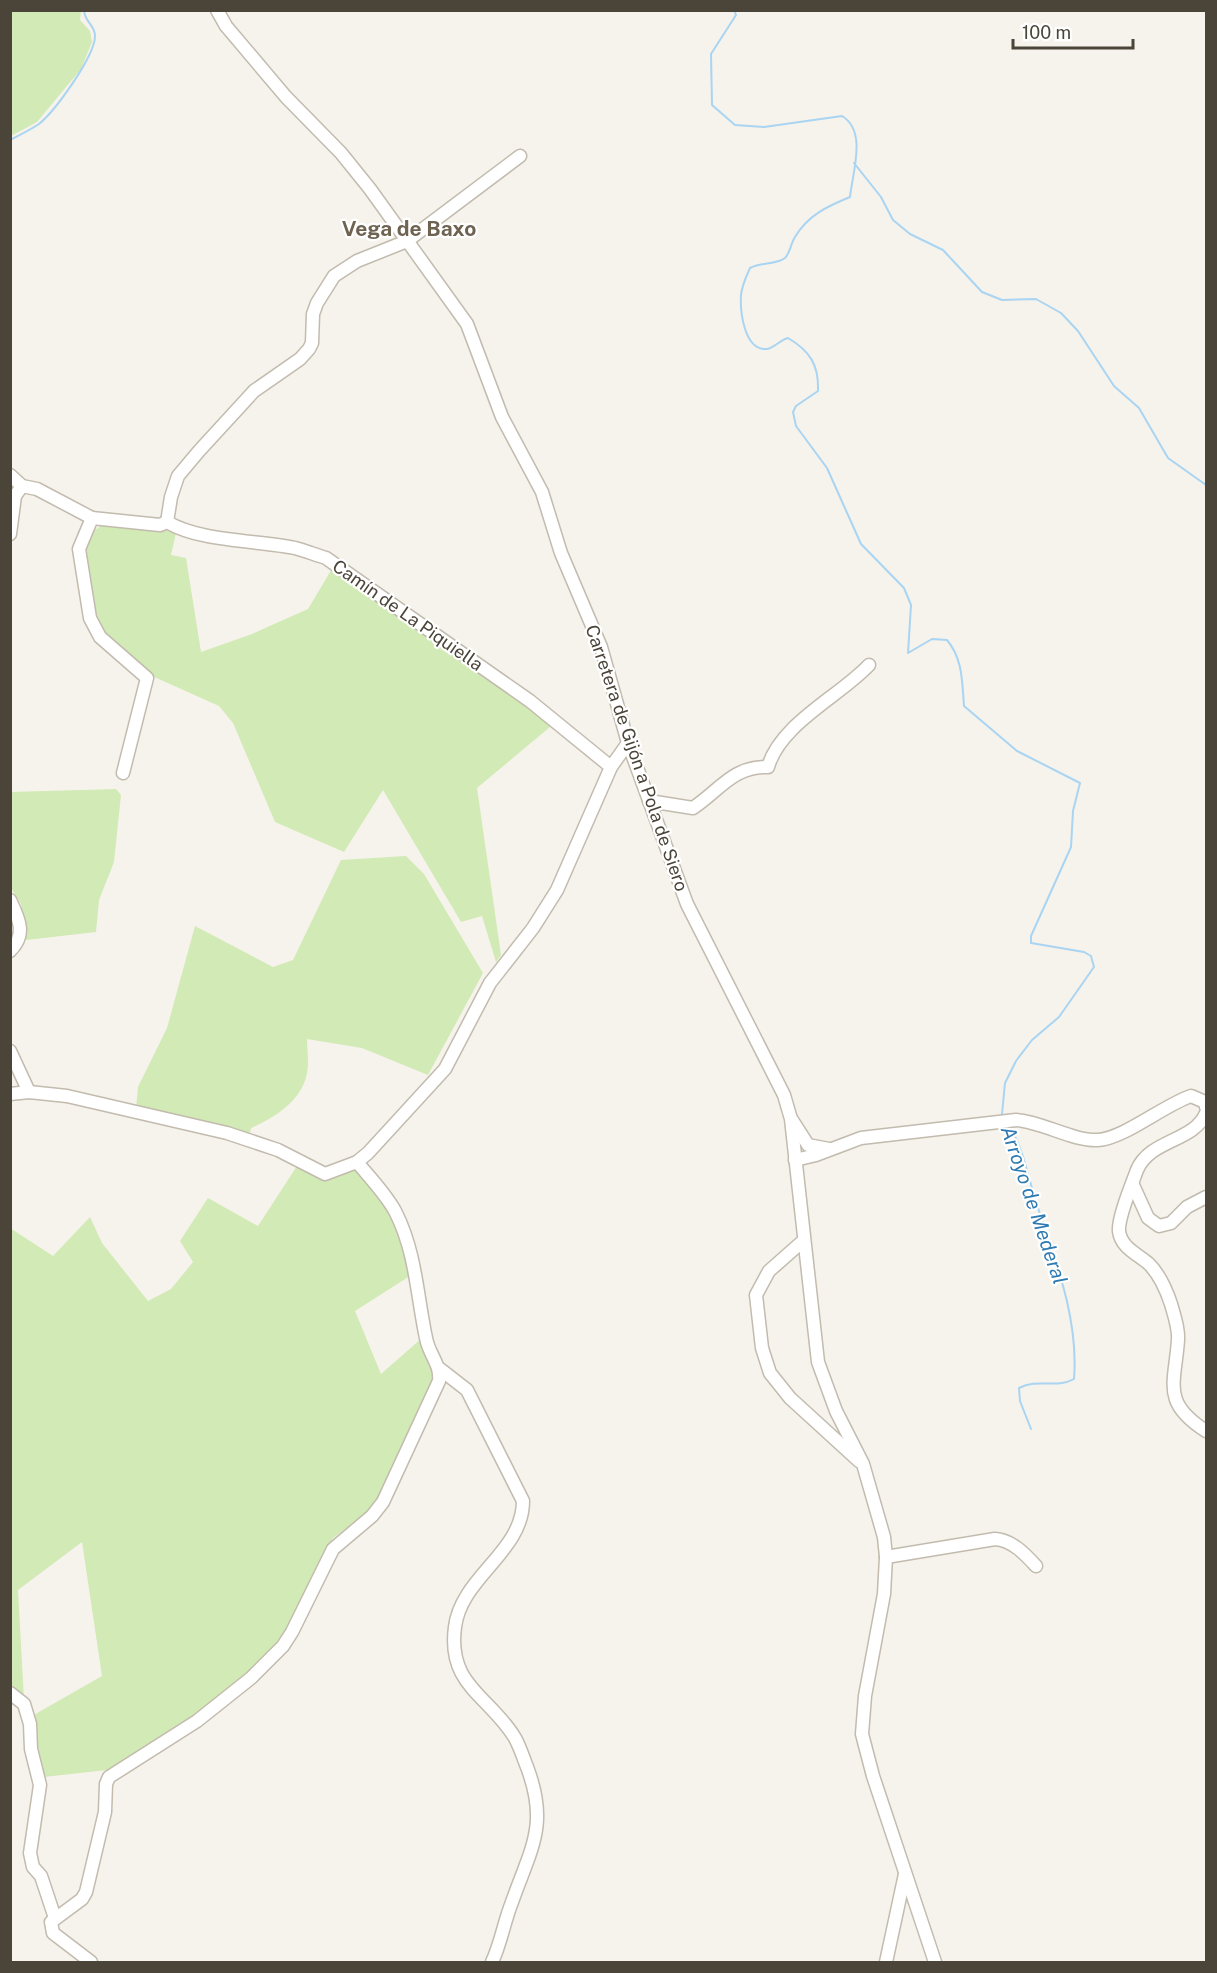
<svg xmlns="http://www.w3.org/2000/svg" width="1217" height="1973" font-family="'Public Sans',sans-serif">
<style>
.green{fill:#d2eab5}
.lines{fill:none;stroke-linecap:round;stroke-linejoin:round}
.stream{stroke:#a9d4f2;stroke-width:2}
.minor-casing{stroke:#c2bbae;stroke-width:15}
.minor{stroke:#fff;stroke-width:12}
.labels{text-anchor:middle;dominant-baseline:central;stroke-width:4.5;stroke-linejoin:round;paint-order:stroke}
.street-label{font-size:18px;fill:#4b4439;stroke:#fff}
.water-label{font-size:20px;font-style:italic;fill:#2e7ab2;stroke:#fff}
.quarter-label{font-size:21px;font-weight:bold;fill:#6e6250;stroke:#fff}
</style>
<rect width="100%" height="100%" fill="#f6f3ec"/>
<g class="green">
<path d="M11,10L81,11L80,20L90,31L92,42L81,69L37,122L11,136Z"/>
<path d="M102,525H141L176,533L171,555L186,558L201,652L252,634L308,609L333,567L522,700L550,727L477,788L501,955L496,962L482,916L461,922L383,790L344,852L275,822L233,723L219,706L152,676L106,635L94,608L83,546L91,533Z"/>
<path d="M116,789L121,795L114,862L99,900L96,932L26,940L21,904L11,888L10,792Z"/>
<path d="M406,856L424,874L483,973L428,1075L362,1048L307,1039C307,1047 308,1055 308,1063C308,1096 279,1116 251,1128L250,1133L136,1109L138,1087L167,1028L195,926L273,967L293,960L341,860Z"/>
<path d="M297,1166L326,1178L356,1169L392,1215L413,1274L355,1311L381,1374L422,1338L436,1378L380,1499L370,1511L333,1538L280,1642L245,1678L196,1717L107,1770L44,1777L32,1716L102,1676L82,1542L18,1590L24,1700L11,1689L10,1228L53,1256L90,1217L102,1243L148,1301L171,1289L193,1262L180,1241L208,1198L258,1226Z"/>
</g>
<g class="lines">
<g class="stream">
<path d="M734,10L736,15L711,54L712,105L735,125L764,127L842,116C867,131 853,170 850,197C828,206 808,215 795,237C791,243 790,253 785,258C776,265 761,262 750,268C746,277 742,285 741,295C740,311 744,351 767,349C774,348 780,340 788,338C810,351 819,365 818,391L796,406L793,412L796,426L827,468L861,544L904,588L911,605L908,653L932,639L947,640C963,659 962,682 964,706L1017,751L1080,783L1073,811L1071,847L1031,936V943L1084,952L1091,956L1094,967L1059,1017L1032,1040L1016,1061L1005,1083L1002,1114L1004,1118"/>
<path d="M10,140C20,135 30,130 39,124C55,111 96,55 95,35C94,24 84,21 84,10"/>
<path d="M854,163L881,197L893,220L910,234L943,250L982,292L1002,300L1036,299L1061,313L1078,331L1114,386L1139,408L1168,458L1206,485"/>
<path d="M1009,1125C1022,1146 1028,1175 1035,1199C1054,1257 1079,1317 1074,1379C1056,1389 1038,1378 1019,1388L1020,1401L1031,1429"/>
</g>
<g class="minor-casing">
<g id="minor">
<path d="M217,10L226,26L286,97L341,153L370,189L467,324L502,417L542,492L561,553L601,647L628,743L687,904L784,1095L791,1119L818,1362L836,1411L863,1464L884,1537L886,1557L884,1594L865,1696L862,1734L873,1776L935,1962"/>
<path d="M10,475L22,486L37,489L92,518L160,525L167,522C201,542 256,540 295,548C306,551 316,555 326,558L530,701L611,767"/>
<path d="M92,518L79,549L90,618L100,637L147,678L123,773"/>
<path d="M167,522L171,497L178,476L199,451L254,391L300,359L309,349L312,343L313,314L317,303L334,276L357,261L407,241L520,156"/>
<path d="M10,534L15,496L22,486"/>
<path d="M649,801L693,808C720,790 733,766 768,767C780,724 840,696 869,665"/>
<path d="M10,900C19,919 27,934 10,951"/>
<path d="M10,1051L29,1092"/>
<path d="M10,1094L29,1092L67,1096L227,1133L278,1150L325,1174L357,1162L368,1153L445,1069L490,983L533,928L557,890L611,767L628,743"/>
<path d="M1206,1113C1194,1142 1150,1139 1137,1170C1132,1184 1118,1217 1119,1231C1121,1248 1138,1254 1149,1264C1160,1275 1166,1289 1171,1304C1174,1315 1179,1328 1178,1340C1175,1384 1161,1402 1206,1431"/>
<path d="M792,1120L808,1145L829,1149"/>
<path d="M795,1160L816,1155L861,1138L1016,1120C1043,1122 1072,1141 1098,1140C1123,1139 1164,1105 1191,1096L1205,1102L1206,1107"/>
<path d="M1133,1185L1148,1218L1159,1226L1171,1223L1187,1207L1206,1197"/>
<path d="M803,1241L769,1271L756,1295L762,1348L770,1373L790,1398L859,1461"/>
<path d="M440,1369L467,1390L523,1501C523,1552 461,1577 455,1627C447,1686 490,1696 515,1738C520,1747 523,1757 527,1767C549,1825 531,1848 512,1902C504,1922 501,1943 492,1962"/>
<path d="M886,1557L995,1539C1012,1540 1025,1554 1036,1566"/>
<path d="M10,1693L24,1704L30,1724L31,1749L40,1785L30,1853L33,1867L41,1876L55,1918"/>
<path d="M91,1962L53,1933L51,1922L82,1899L86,1892L105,1812L106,1784L109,1777L197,1721L251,1678L283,1646L292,1632L333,1549L372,1516L383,1502L439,1381C441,1364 429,1355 426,1338C417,1296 416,1253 396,1213C387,1195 370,1178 357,1162"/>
<path d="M886,1962L905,1874"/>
</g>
</g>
<use href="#minor" class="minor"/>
</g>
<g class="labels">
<g class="street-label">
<text transform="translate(408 615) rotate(35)">Camín de La Piquiella</text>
<text transform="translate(637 758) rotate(71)">Carretera de Gijón a Pola de Siero</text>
</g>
<g class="water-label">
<text transform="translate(1034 1205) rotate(71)">Arroyo de Mederal</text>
</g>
<g class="quarter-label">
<text x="409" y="228">Vega de Baxo</text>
</g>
</g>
<rect width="1217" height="1973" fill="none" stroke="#4b4439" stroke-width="24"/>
<path d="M1013 39v9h120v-9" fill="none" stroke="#4b4439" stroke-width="3"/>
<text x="1022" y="39" font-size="18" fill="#4b4439" stroke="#ffffff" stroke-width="4.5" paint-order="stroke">100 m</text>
</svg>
